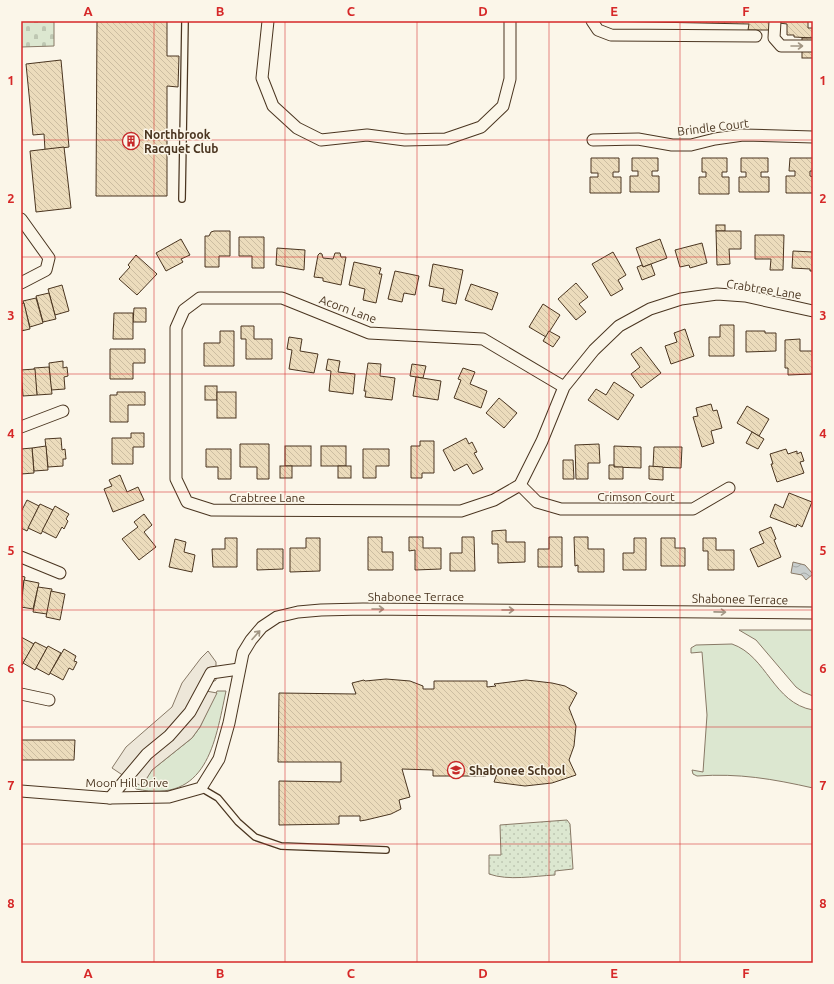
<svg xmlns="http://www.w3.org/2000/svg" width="834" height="984" font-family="Ubuntu,sans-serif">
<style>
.grass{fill:#dce7d0;stroke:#887966}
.cemetery{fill:url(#cemetery-stones);stroke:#887966}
.park{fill:url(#park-dots);stroke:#887966}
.parking{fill:#ede7d9;stroke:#887966}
.water{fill:url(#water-waves);stroke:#887966}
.building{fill:url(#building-back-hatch);stroke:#4a3520}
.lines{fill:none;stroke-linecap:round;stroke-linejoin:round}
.service-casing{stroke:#4a3520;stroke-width:8}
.minor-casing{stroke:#4a3520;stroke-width:13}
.service{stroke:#fbf6e9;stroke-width:5.5}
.minor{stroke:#fbf6e9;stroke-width:11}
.oneway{stroke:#a29684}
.grid{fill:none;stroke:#d62828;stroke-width:1;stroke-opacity:0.55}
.labels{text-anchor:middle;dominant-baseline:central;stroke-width:3;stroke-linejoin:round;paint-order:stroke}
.street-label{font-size:12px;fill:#4a3520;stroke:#fbf6e9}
.poi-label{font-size:12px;font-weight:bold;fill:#4a3520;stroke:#fbf6e9;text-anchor:start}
.neatline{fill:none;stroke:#d62828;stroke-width:1.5}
.grid-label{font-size:13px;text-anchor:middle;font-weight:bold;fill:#d62828}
</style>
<defs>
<pattern id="cemetery-stones" width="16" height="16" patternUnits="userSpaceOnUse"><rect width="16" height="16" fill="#dce7d0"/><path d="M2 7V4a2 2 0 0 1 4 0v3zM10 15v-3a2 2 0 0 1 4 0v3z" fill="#bec7b2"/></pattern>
<pattern id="park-dots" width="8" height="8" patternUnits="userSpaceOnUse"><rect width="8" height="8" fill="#dce7d0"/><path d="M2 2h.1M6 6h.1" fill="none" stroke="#bec7b2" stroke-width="1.8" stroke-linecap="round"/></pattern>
<pattern id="water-waves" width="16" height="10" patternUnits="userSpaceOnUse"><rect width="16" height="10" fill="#c9cecd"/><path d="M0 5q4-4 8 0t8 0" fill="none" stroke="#a5a8a6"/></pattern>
<pattern id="building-back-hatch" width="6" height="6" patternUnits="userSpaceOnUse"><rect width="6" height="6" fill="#ecdcbc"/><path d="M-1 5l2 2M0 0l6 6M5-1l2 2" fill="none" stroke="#ccbda1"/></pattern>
</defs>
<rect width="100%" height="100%" fill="#fbf6e9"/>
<g class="grass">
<path d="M739,630H813V696L803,692L796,687L756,640Z"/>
<path d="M732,644C767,656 773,703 813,710V788C773,779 739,773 697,776L693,774L692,770L703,772L707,715L702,652L691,653V648L696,645Z"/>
<path d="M217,691H226C215,743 207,804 136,789L132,784L133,782L142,785L152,770L192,738L200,727Z"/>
</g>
<path class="cemetery" d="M21,21H54V46L21,47Z"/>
<path class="park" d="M567,820L570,824L573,869L555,871V875C533,876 509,881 489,874V855H501L500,825Z"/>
<path class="parking" d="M208,651L216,662V680L209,684L206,691L217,693L200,727L192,738L152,770L142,786L133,782L112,768L126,747L172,707L182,683L201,658Z"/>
<path class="water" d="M793,562L805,565L813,574L806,580L802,575L791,573Z"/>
<g class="building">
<path d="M97,21H167V56H179L178,87L167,86V196H96Z"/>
<path d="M603,21H770V30H748L749,24Z"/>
<path d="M780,21H808V28H813V38L794,37V35H787V24L779,23Z"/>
<rect x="802" y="38" width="11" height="20"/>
<path d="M61,60L69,147L45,150L44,134L33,135L26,64Z"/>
<path d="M64,147L71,208L36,212L30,151Z"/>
<path d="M591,158H619V172H613V177H621V193H590V177H598V173H591Z"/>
<path d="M632,158H658V171H652V176H659V192H630V176H638V171H632Z"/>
<path d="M702,158H727V172H722V177H729V194H699V177H706V172H702Z"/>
<path d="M741,158H768V172H761V177H769V192H739V177H746V172H741Z"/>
<path d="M790,158H813V171H810V176L813,177V193H786V176H795V171H789Z"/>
<rect x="716" y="225" width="9" height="6"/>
<path d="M214,231H230V256H219V267H205V236H209L211,232Z"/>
<path d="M716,231H741V249H729L730,264L717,265Z"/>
<path d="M755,235H784L783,270H770L771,259H755Z"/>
<path d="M239,237H264V268H252V256H239Z"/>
<path d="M181,239L190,255L181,259L183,262L166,271L156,253Z"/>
<path d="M660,239L667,258L643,267L636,248Z"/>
<path d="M702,243L707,263L690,268L689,265L680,267L675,250Z"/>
<path d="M277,248L305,250L304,270L276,265Z"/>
<path d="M793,251L813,252V271H810V269L792,268Z"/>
<path d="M613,252L626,275L618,280L623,289L611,296L592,264Z"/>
<path d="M320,253L322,254L323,258L333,259L335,253H340L341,257H346L341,285L323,281V278L314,277L318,255Z"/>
<path d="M136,255L157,274L137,295L119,279L130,267L128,265Z"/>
<path d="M354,262L381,268L379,274H382L376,303L363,300L365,289L349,285Z"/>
<path d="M433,264L463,270L456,304L442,301L444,289L429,286Z"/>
<path d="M651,264L655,275L642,280L637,267L642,265L643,267Z"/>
<path d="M395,271L419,276L415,295L404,293L402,302L388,299Z"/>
<path d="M576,283L588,297L579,304L586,312L576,320L558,299Z"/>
<path d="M471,284L498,293L492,310L465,300Z"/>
<path d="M62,285L69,311L55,315L48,289Z"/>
<path d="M49,293L56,319L43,322L36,296Z"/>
<path d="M36,298L43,323L30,327L23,301Z"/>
<path d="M24,303L30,329L21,331V304Z"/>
<path d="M543,304L560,315L546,337L529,327Z"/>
<path d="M134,308H146V322H133Z"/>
<path d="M114,313H133V339H113Z"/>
<path d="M720,325H734V356H709V337H720Z"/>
<path d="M241,326H254V339H272V359H246V339H241Z"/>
<path d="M685,329L694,356L671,364L665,346L677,342L674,333Z"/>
<path d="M220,331H234V366H204V343H220Z"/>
<path d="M549,331L560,337L553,347L543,341Z"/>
<path d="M746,331H765V333H776V351L746,352Z"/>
<path d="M289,337L302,339L300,351L318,354L314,373L289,369L292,350L287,349Z"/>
<path d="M800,339V351H813V374L788,375V368H785V340Z"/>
<path d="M641,347L661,373L641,388L631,374L640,367L631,354Z"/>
<path d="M110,349H145V363H133V379H110Z"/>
<path d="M328,359L340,361L338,372L355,374L353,394L329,391L331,371L326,370Z"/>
<path d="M63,361V368L67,367L68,376L64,377L65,389L51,390L49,363Z"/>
<path d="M368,363L381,364L380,376L395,378L392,400L365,397L366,391H364Z"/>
<path d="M412,364L426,366L423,378L410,376Z"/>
<path d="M49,367L52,394L37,395L34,368Z"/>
<path d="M463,368L475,372L470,384L487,391L481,408L454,398L461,380L458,379Z"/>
<path d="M35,369L37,395L23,396L21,370Z"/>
<path d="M416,377L441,381L438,400L413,396Z"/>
<path d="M614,382L634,395L618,420L588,400L596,389L606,395Z"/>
<rect x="205" y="386" width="12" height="14"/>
<path d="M117,392H145V405H128V422H110V395H117Z"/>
<rect x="217" y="392" width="19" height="26"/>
<path d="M499,398L517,413L504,428L486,413Z"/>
<path d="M711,404L713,411L717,410L722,428L711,431L714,443L702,447L693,417L698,416L696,408Z"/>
<path d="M747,406L769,419L759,436L737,423Z"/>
<path d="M752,432L764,439L758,449L746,443Z"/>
<path d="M131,433H144V447H133V464H112V438H131Z"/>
<path d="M61,438L62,450L65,449L66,459H63V466L48,467L45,439Z"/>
<path d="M466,438L469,444L472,442L477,452L474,453L483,469L473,474L467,464L454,471L443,450Z"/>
<path d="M420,441H434V473H422V478H411V446H420Z"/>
<path d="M240,444H269V479H257V467H240Z"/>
<path d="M599,444L600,463H588V479H576L575,445Z"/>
<path d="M46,446L48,470L34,471L32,448Z"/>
<rect x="285" y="446" width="26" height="20"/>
<rect x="321" y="446" width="25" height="20"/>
<path d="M614,446L641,447V468L614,467Z"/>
<path d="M654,447H682L681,468L653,467Z"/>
<path d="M32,448L34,473L21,474V449Z"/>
<path d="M206,449H231V479H218V467H206Z"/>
<path d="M363,449H389V466H376V478H363Z"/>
<path d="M786,449L788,454L797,451V454L801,452L804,461L800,462L804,473L777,482L771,464H773L770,454Z"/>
<path d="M563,460H573L574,479H563Z"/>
<path d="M609,465H614V467H623V479H609Z"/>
<rect x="280" y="466" width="12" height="12"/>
<rect x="338" y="466" width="13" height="12"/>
<path d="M649,466L663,467V480L649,479Z"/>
<path d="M120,475L127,492L138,487L144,500L113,512L104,489L112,486L109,480Z"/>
<path d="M789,493L812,502L802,527L797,524L796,527L770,517L775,504L783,508Z"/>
<path d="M27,500L39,506L27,531L21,528V512Z"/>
<path d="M40,504L53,510L41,534L28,528Z"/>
<path d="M55,506L69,514L66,519L68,521L64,529L62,527L56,538L42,531Z"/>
<path d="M144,514L152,525L144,532L156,547L139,560L122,539L138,527L134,522Z"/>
<path d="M771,527L776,539L774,540L781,557L758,567L750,549L764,543L759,532Z"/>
<path d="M506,530V542H525V562L498,563V544H492V531Z"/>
<path d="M368,537H382V552H393V570H368Z"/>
<path d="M409,537H423V548H441V569L415,570V550L409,551Z"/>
<path d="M462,537H474L475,571H450V553H462Z"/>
<path d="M549,537H562V567H538V549H549Z"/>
<path d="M574,537H588V549H604V572H578V565L575,566Z"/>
<path d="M225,538H237V567H213L212,549H225Z"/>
<path d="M306,538H320V571L290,572V548H306Z"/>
<path d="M634,538H646V570H623V553H634Z"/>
<path d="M661,538H675V548H685V566H661Z"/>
<path d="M703,538H716V550H734V570H708V551H703Z"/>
<path d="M175,539L186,542L184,552L195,555L192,572L169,567Z"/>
<path d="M257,549H283V569L257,570Z"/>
<path d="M21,576L25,577L21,597Z"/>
<path d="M24,580L39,583L33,609L21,607Z"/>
<path d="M38,587L52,589L47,614L33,612Z"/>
<path d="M51,591L65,594L60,620L46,617Z"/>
<path d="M21,637L34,644L22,665H21Z"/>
<path d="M35,642L47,648L35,670L23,663Z"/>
<path d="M48,646L61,653L49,675L36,668Z"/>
<path d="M64,649L76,656L74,661L77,662L73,670L69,668L63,680L50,673Z"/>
<path d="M386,679L410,681L423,686V689H434V681H487V687L496,686L494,684L526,680L552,683L565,686L577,693L569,708L576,726L574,746L569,760L576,775L552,783L525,786L494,782L498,771H486V776H433V770L402,769L410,797L399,800L401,809L391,814L366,820L360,821V816H339V824L279,825V781L341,782V762H278L279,693L356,694L352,683L364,680L365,681Z"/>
<path d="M21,740H75L74,760H21Z"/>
</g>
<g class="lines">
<g class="service-casing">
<g id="service">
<path d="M182,199L185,21"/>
<path d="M201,788L218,798L238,822L255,837L281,846L386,850"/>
</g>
</g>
<g class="minor-casing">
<g id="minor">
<path d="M268,21L262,78L273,106L297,128L321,140L367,135L405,140L446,139L481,127L503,106L510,79V21"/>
<path d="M592,21L598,30L611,35L756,36"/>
<path d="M775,21L774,38L781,46H813"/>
<path d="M593,140L638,139L672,145H691L715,139L743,135L813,137"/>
<path d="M21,219L49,258L46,270L21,283"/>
<path d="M564,387L483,339L369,333L282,298H200L184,310L176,328V479L187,502L212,510L461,511L494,500L520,485L542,441L564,387L594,350L619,326L650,309L681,299L717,294L745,296L813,311"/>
<path d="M21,427L63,411"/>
<path d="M520,485L537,502L561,509H693L729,488"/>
<path d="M21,557L60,573"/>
<path d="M21,694L49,700"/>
<path d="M21,791L110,798L169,797L201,788L219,759L229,723L243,653L251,640L262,627L277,617L298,612L321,610L363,609L813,613"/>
<path d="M110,798L147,754L169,736L190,712L211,673L239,669"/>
</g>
</g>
<use href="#service" class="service"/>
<use href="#minor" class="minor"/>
</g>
<defs><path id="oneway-shaft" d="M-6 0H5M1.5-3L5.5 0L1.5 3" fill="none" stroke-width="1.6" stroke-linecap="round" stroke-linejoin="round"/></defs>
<g class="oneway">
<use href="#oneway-shaft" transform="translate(797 46)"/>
<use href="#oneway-shaft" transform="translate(378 609)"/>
<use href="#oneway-shaft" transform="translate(508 610)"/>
<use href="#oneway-shaft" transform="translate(720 612) rotate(1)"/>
<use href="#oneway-shaft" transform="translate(256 635) rotate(-48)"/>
</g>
<path class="grid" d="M154,21V963M285,21V963M417,21V963M549,21V963M680,21V963M21,140H813M21,257H813M21,374H813M21,492H813M21,610H813M21,727H813M21,844H813"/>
<defs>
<g id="building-ring" transform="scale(0.9)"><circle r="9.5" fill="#fbf6e9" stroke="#c62828" stroke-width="1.5"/><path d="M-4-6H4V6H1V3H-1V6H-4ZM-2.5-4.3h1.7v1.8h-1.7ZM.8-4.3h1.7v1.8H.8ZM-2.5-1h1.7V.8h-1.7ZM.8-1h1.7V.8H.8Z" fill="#c62828"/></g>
<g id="school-ring" transform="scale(0.9)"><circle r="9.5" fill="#fbf6e9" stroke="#c62828" stroke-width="1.5"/><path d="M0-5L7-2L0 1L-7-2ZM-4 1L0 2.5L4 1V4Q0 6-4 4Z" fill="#c62828"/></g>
</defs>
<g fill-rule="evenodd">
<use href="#building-ring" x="131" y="141"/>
<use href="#school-ring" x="456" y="770"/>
</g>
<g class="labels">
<g class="street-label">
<text transform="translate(713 127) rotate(-7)">Brindle Court</text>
<text transform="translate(764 289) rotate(9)">Crabtree Lane</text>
<text transform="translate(348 309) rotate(20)">Acorn Lane</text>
<text x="636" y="496">Crimson Court</text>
<text x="267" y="497">Crabtree Lane</text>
<text x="416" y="596">Shabonee Terrace</text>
<text transform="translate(740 599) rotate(1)">Shabonee Terrace</text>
<text x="127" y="782">Moon Hill Drive</text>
</g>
<g class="poi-label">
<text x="144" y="134">Northbrook<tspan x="144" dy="14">Racquet Club</tspan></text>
<text x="469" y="770">Shabonee School</text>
</g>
</g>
<rect width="834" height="984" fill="none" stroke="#fbf6e9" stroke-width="44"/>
<rect x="22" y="22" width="790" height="940" class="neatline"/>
<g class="grid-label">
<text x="88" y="16">A</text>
<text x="220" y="16">B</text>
<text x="351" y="16">C</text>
<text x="483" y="16">D</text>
<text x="614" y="16">E</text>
<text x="746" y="16">F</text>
<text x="11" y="85">1</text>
<text x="823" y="85">1</text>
<text x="11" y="203">2</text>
<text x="823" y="203">2</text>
<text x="11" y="320">3</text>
<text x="823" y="320">3</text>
<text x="11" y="438">4</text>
<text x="823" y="438">4</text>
<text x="11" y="555">5</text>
<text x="823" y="555">5</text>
<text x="11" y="673">6</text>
<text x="823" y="673">6</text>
<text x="11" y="790">7</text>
<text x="823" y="790">7</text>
<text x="11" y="908">8</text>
<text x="823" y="908">8</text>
<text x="88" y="978">A</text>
<text x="220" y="978">B</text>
<text x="351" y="978">C</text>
<text x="483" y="978">D</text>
<text x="614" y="978">E</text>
<text x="746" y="978">F</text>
</g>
</svg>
